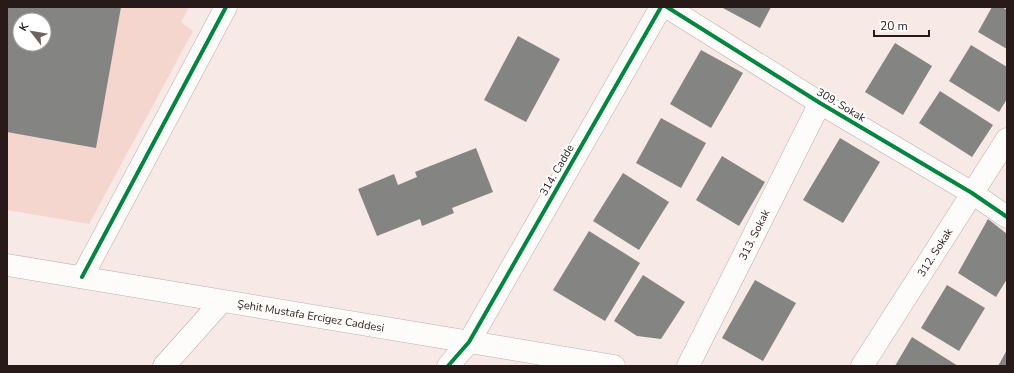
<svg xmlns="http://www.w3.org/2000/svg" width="1014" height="373" font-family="'Nunito Sans',sans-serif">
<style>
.green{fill:#f5d6cf;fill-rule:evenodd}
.building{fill:#848582;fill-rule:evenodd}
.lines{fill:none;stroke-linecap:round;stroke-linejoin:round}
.minor-casing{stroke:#bcafac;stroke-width:23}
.major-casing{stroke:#bcafac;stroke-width:23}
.minor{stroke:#fefcfb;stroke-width:22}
.major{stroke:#fefcfb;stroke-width:22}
.cycleway-casing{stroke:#fff;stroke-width:6}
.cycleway{stroke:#00873e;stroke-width:4}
.labels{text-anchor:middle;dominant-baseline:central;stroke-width:4;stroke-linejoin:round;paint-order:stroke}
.street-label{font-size:11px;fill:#281a18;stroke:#fff}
</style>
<rect width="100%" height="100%" fill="#f7e9e6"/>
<path class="green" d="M7,7H189L181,22L193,31L89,224L7,210ZM20,20H44V44H20Z"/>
<g class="building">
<path d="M7,7H121L96,148L7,132ZM20,20H44V44H20Z"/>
<path d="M721,7H771L760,28Z"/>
<path d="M992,7H1002L1007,10V49L978,32Z"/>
<path d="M518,36L560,59L526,122L484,100Z"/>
<path d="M895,43L932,66L903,115L865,92Z"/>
<path d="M971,45L1007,67V99L999,112L949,81Z"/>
<path d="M701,50L743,73L711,128L670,104Z"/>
<path d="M940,91L993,125L972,157L919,123Z"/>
<path d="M661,118L706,143L681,188L636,163Z"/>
<path d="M840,138L880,162L843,223L803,200Z"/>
<path d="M476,148L493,192L452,208L454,213L422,226L420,219L377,236L358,189L394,174L398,185L417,177L415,172Z"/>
<path d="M722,156L765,182L739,226L696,200Z"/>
<path d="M623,173L669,202L639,250L593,221Z"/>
<path d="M988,219L1007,234V279L996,297L958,273Z"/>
<path d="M589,231L640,263L605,321L553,290Z"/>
<path d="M643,275L685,302L661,339L637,336L614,321Z"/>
<path d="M755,280L796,303L763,361L722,338Z"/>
<path d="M947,285L985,308L959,351L921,328Z"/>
<path d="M912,337L958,366H895Z"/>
<path d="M1007,350V366H998Z"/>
</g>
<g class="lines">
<g class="minor-casing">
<g id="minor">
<path d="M667,7L820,103L972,193L1007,217"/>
<path d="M82,277L226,7"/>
<path d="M164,366L222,301"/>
<path d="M448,366L469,342L661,7"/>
<path id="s1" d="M688,366L820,103"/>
<path id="s2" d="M862,366L1007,139"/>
</g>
</g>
<g class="major-casing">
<g id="major">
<path id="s3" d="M7,265L614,366"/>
</g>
</g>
<use href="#minor" class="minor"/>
<use href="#major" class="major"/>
<g class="cycleway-casing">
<g id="cycleway">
<path d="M667,7L820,103L972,193L1007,217"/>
<path d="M82,277L226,7"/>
<path d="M448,366L469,342L661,7"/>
</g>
</g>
<use href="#cycleway" class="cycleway"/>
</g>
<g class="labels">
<g class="street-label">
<text transform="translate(841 105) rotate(31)">309. Sokak</text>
<text transform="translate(557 170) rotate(-60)">314. Cadde</text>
<text stroke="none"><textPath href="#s1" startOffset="147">313. Sokak</textPath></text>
<text stroke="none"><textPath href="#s2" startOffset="135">312. Sokak</textPath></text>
<text stroke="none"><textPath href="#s3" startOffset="308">Şehit Mustafa Ercigez Caddesi</textPath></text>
</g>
</g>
<rect width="1014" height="373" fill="none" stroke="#281a18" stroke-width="16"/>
<g transform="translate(32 32) rotate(301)"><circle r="19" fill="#ffffff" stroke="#a9a3a3"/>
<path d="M0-3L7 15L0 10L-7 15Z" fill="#706260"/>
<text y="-6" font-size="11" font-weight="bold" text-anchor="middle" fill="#281a18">K</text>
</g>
<path d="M874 30v6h55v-6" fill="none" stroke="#281a18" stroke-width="2"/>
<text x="880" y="30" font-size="12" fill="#281a18" stroke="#ffffff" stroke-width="3" paint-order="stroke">20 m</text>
</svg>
